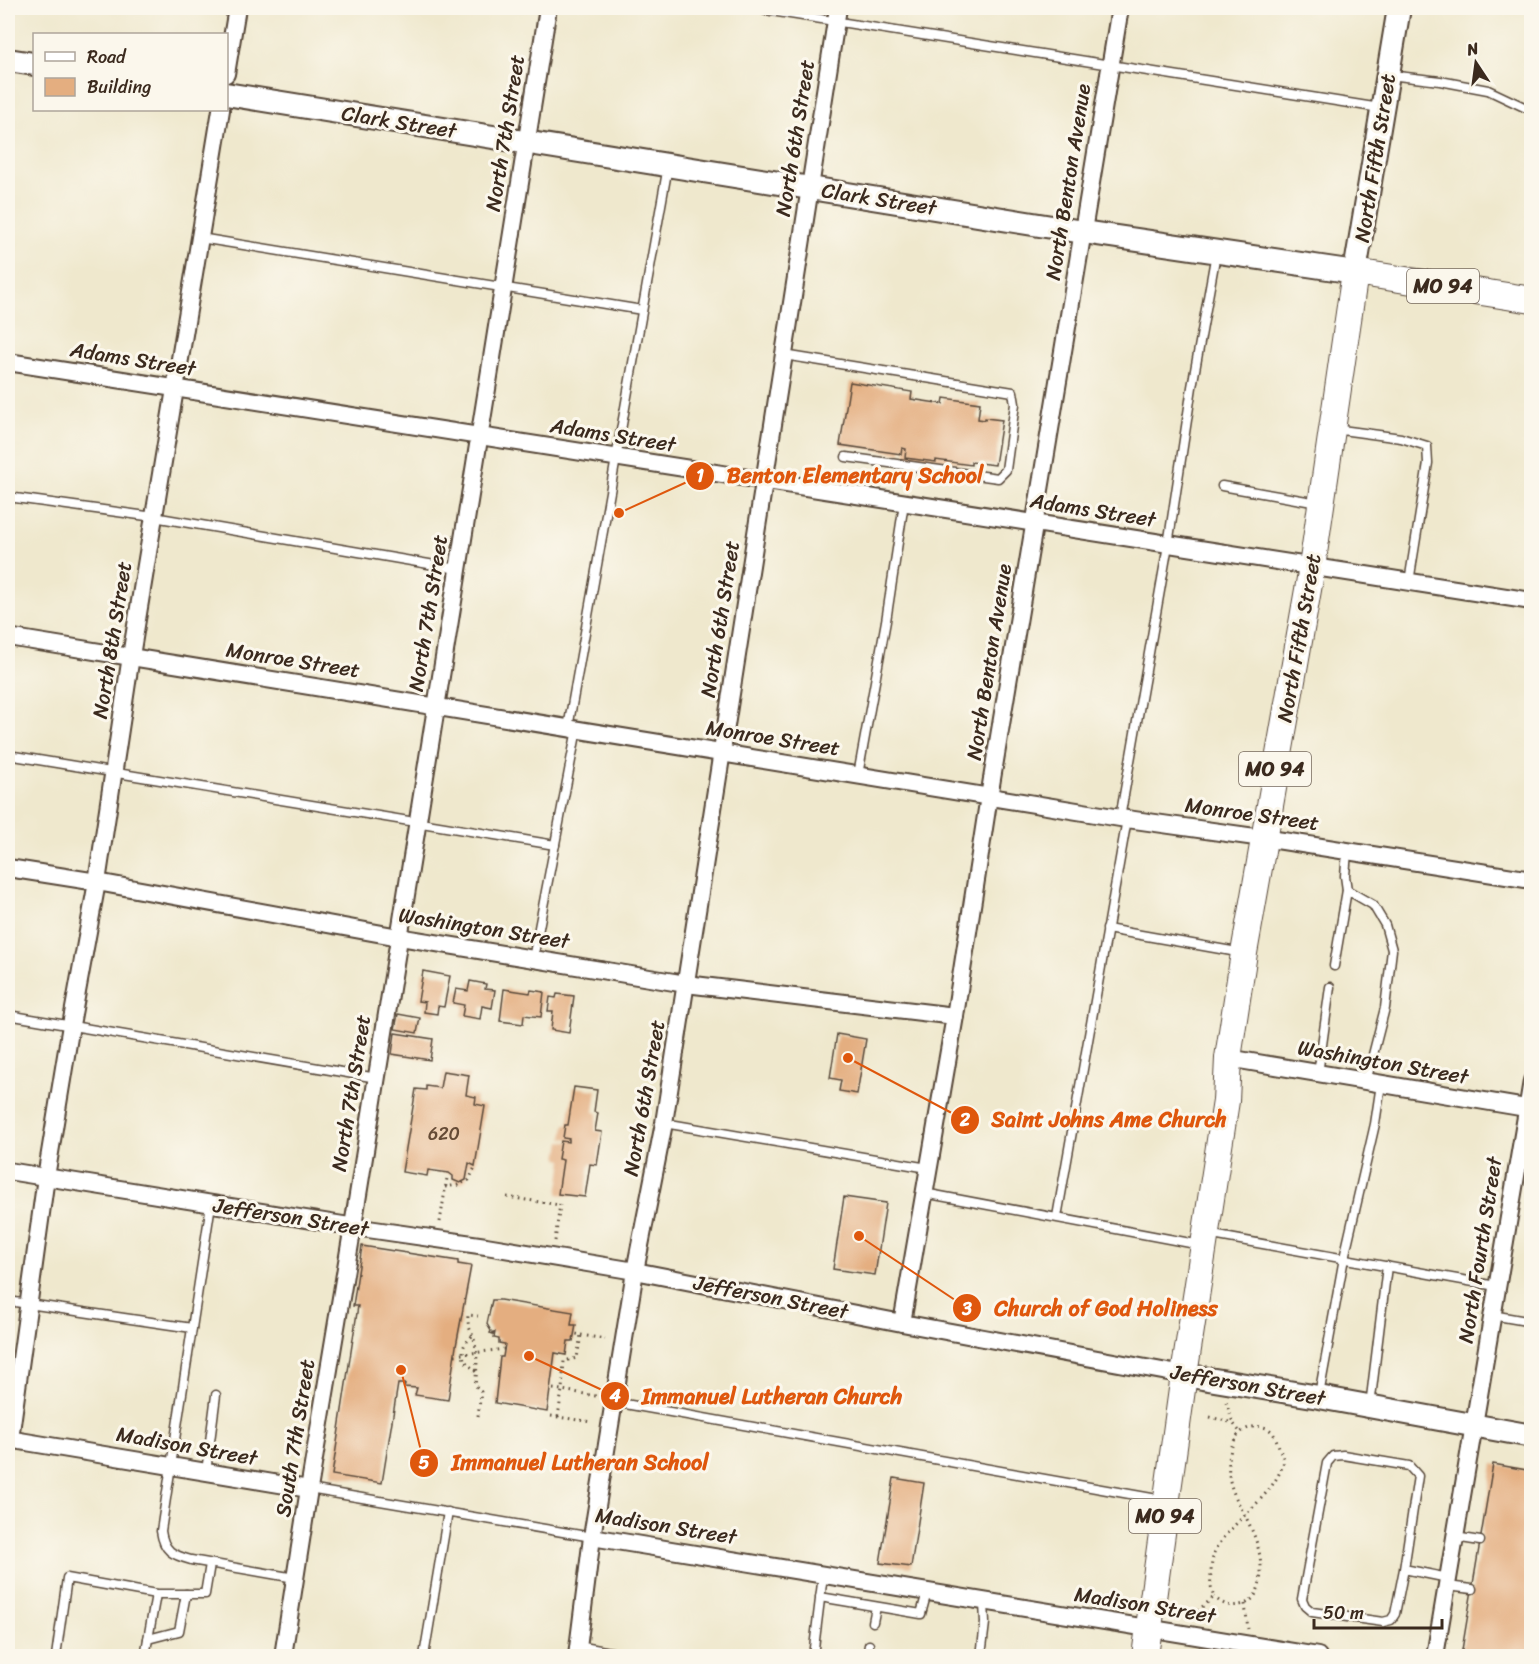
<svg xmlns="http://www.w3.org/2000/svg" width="1539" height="1664" font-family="Sriracha,sans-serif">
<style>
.building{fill:#e4ae80}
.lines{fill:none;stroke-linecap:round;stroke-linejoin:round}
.lane-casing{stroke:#564638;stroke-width:11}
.street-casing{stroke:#564638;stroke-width:20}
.secondary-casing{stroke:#564638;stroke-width:26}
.primary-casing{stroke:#564638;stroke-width:28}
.path{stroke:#564638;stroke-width:3;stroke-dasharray:1.5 4.5;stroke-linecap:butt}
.lane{stroke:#fff;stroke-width:8}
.street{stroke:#fff;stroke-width:16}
.secondary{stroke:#fff;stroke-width:22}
.primary{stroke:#fff;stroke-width:26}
.path-bridge{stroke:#564638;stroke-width:3;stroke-dasharray:1.5 4.5;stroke-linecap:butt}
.labels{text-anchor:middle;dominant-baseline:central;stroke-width:6;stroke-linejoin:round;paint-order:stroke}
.number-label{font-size:18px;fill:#654b36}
.shield{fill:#fbf7ec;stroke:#75685c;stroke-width:1.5}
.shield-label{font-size:20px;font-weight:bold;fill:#3b2a1e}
.street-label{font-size:21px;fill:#3b2a1e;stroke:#fbf7ec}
.leader{fill:none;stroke:#df570d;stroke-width:2}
.callout-dot{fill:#df570d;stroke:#fbf7ec;stroke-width:2}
.mark-label{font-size:18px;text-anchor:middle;font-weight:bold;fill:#fff}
.callout-label{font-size:22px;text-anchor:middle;font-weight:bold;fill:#df570d;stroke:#fbf7ec;stroke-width:6;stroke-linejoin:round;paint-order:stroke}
</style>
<rect width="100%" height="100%" fill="#fbf7ec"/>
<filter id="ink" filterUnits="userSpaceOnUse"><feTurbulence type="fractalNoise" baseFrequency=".0167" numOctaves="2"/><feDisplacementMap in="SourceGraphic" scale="12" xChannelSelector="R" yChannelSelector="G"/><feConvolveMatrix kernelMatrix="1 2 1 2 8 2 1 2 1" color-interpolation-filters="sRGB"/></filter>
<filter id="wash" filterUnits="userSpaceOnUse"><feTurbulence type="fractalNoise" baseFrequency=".008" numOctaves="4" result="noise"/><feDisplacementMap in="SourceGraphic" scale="24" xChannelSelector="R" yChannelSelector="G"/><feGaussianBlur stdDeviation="1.35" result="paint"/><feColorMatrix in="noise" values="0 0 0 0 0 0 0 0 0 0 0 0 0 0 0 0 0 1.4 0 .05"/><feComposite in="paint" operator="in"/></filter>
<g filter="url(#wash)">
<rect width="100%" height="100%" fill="#efe8cd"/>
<g id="blocks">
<g class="building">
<path d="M850,382L912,392L911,399L943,404L944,398L980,403L978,419L985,420V418L1002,420L995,465L971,462V465L936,460V462L905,458L906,449L902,448L901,454L840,445Z"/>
<path d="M423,971L450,976L444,1007L438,1006L437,1014L424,1012L425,1002L418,1001Z"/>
<path d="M470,981L486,984L485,989L495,990L492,1008L482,1006L480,1019L462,1016L464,1005L453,1003L456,989L468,991Z"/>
<path d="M504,989L530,993L531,990L544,992L541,1017L524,1015L523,1024L500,1021Z"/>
<path d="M557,994L574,996L569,1033L551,1030L553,1011H548L550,997L556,998Z"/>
<path d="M398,1014L420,1018L417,1033L395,1029Z"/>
<path d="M395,1033L433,1039L430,1060L392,1054Z"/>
<path d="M837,1034L866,1039L857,1094L839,1091L841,1080L830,1078Z"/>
<path d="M443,1071L469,1075L466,1095L476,1097L475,1104L485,1106L475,1166L469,1163L466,1180L460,1183L453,1180V1176L449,1173L428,1170L427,1176L402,1172L416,1089L426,1090V1086L440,1088Z"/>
<path d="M574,1087L597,1090L594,1112L598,1113L595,1131L602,1132L597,1165L590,1164L585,1197L558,1194L563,1160L558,1159L561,1141L569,1142V1139L563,1138L565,1125H568Z"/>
<path d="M844,1197L886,1203L875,1275L833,1269Z"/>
<path d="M362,1246L458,1261V1264L471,1266L456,1346L448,1400L415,1395L417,1388L404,1387L405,1384H398L382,1483L332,1475L358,1306H353Z"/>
<path d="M492,1300H500L573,1312L571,1325H576L573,1341H568L566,1355L555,1353L547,1412L495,1403L500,1357H503L505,1344L499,1343V1339L494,1338L495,1332H493V1334L490,1333L491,1331L487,1324Z"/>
<path d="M1493,1464L1532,1471V1656H1461Z"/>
<path d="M894,1478L924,1483L911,1567L880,1563Z"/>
</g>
</g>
</g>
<g filter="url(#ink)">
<use href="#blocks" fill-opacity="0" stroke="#564638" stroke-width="1.5"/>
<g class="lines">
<g class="lane-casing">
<g id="lane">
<path d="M752,8L1380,108"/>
<path d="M1389,75L1440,81L1488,90L1524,107L1532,108"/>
<path d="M200,238L642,310"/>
<path d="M784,355L1013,392L1015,404L1006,470L998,478L846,457"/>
<path d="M1334,429L1401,438L1427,446L1428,463L1409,582"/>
<path d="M1222,486L1318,503"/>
<path d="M8,497L154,517L458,569"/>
<path d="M568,728L668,166"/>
<path d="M8,755L555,845"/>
<path d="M858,775L886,621L904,503"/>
<path d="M1120,818L1168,545L1192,387L1216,253"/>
<path d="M1347,852L1345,876L1347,890L1373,905L1385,925L1392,950L1385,1008L1366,1082"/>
<path d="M1107,929L1243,953"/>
<path d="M533,959L577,729"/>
<path d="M1334,966L1347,890"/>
<path d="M8,1015L377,1078"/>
<path d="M1318,1074L1330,987"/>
<path d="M664,1123L928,1168"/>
<path d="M924,1193L1201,1245"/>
<path d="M211,1204L161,1531C164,1552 173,1555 191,1560L295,1578"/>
<path d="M1057,1217L1127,819"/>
<path d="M1207,1234L1496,1286"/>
<path d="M8,1301L192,1328"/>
<path d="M1492,1315L1532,1322"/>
<path d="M1319,1395L1344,1258L1375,1124L1381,1084"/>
<path d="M614,1402L1163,1500"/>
<path d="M1370,1406L1387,1266"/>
<path d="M206,1472L216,1395"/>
<path d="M309,1489L592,1537"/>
<path d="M1455,1537L1480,1541"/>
<path d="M1404,1569L1418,1476L1409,1466L1343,1455L1333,1456L1327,1463L1302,1599L1305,1606L1312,1612L1383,1622L1391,1620L1395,1614L1404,1569L1448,1578"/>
<path d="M1447,1586L1472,1589"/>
<path d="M156,1594H205L210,1564"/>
<path d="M820,1597L921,1614L927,1592"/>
<path d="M873,1622L876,1607"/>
<path d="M148,1639L179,1631L186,1594"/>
<path d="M578,1646L632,1656"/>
<path d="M56,1656L67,1578L156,1594L145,1656"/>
<path d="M424,1656L448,1512"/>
<path d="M813,1656L823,1575"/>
<path d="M867,1656L869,1645"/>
<path d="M981,1656L985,1623L984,1602"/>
</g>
</g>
<g class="street-casing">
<g id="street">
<path d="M226,74L237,8"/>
<path d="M8,362L1532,601"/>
<path d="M8,637L1120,818L1283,841L1532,880"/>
<path d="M8,868L97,882L399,937L686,984L955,1016"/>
<path d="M1228,1058L1532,1109"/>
<path d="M8,1171L368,1229L486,1246L635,1271L902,1323L1184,1375"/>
<path d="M902,1323L955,1016L987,809L1120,8"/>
<path d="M8,1439L309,1489"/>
<path d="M10,1439L46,1177L71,1025L97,882L131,656L221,110"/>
<path d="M592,1537L1318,1656"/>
<path d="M283,1656L309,1489L353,1226L548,8"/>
<path d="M577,1656L592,1537L635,1271L664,1123L838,8"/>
<path d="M1435,1656L1532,1081"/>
</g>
</g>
<g class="secondary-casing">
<g id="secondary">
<path d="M8,60L34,64"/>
<path d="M226,94L1083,232L1355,272L1399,8"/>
<path d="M1184,1375L1319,1397L1532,1436"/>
</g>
</g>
<g class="primary-casing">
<path id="primary" d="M1145,1656L1184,1375L1226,1101L1228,1058L1244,953L1312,567L1355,272L1532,300"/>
</g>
<g class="path">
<path d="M445,1187L458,1185L469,1180L476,1165"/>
<path d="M507,1197L560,1205"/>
<path d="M440,1222L447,1178"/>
<path d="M555,1241L560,1204"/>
<path d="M581,1335L605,1339"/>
<path d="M472,1336C463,1346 462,1346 464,1360L476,1372"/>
<path d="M553,1389L562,1390L564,1361L577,1358L581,1335L576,1334"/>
<path d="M1226,1402L1233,1423L1240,1432"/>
<path d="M478,1416L481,1392L475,1385C477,1371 478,1358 475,1343C473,1331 467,1330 468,1315L478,1316"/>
<path d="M551,1416L592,1422"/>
<path d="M558,1417L562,1390L596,1396"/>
<path d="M1210,1417L1233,1423"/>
<path d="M1245,1604L1248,1629"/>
<path d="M1189,1619L1190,1617L1214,1597C1211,1590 1210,1583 1211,1575C1211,1567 1212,1560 1214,1553C1218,1542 1226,1535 1233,1527C1250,1509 1273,1491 1282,1467C1285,1461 1283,1456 1280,1450C1278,1444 1276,1438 1273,1433C1264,1422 1245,1426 1237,1436C1229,1447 1227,1467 1230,1481C1233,1497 1244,1511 1250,1526C1259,1545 1265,1568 1258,1589C1255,1598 1249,1604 1239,1605C1229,1607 1222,1604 1214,1597"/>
</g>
<use href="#lane" class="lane"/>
<use href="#street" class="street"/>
<use href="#secondary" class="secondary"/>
<use href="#primary" class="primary"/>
<path class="path-bridge" d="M455,1355L505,1349"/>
</g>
</g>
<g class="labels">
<g class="number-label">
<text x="444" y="1134">620</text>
</g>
<g class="shield">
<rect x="1407" y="269" width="72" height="34" rx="4.5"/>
<rect x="1239" y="752" width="72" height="34" rx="4.5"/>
<rect x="1129" y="1499" width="72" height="34" rx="4.5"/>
</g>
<g class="shield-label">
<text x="1443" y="286">MO 94</text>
<text x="1275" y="769">MO 94</text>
<text x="1165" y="1516">MO 94</text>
</g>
<g class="street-label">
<text transform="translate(399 122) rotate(9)">Clark Street</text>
<text transform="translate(505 133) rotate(-81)">North 7th Street</text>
<text transform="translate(795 138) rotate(-81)">North 6th Street</text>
<text transform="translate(1375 158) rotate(-81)">North Fifth Street</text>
<text transform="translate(1068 182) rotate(-81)">North Benton Avenue</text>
<text transform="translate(879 199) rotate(9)">Clark Street</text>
<text transform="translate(133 359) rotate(9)">Adams Street</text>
<text transform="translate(613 435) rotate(9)">Adams Street</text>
<text transform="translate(1093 510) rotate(9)">Adams Street</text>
<text transform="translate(428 613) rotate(-81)">North 7th Street</text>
<text transform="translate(720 619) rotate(-81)">North 6th Street</text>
<text transform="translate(1299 638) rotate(-80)">North Fifth Street</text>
<text transform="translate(112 640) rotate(-81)">North 8th Street</text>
<text transform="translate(293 660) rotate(9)">Monroe Street</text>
<text transform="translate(989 662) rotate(-81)">North Benton Avenue</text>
<text transform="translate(773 738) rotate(9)">Monroe Street</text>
<text transform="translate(1252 814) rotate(8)">Monroe Street</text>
<text transform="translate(484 928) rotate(9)">Washington Street</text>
<text transform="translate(1383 1062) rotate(10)">Washington Street</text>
<text transform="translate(351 1093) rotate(-81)">North 7th Street</text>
<text transform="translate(644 1098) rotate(-80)">North 6th Street</text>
<text transform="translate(291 1217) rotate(9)">Jefferson Street</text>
<text transform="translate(1480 1250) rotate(-81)">North Fourth Street</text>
<text transform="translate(771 1297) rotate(11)">Jefferson Street</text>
<text transform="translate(1248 1385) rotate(10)">Jefferson Street</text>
<text transform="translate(295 1438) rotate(-81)">South 7th Street</text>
<text transform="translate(187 1446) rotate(10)">Madison Street</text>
<text transform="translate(666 1526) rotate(9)">Madison Street</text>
<text transform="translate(1145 1605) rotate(9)">Madison Street</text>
</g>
</g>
<path class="leader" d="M619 513L700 476M848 1058L965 1120M859 1236L967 1308M529 1356L615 1396M401 1370L424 1463"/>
<g class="callout-dot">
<circle cx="619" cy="513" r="6"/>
<circle cx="848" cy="1058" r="6"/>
<circle cx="859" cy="1236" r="6"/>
<circle cx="529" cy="1356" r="6"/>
<circle cx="401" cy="1370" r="6"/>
<circle cx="700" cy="476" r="15"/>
<circle cx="965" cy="1120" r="15"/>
<circle cx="967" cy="1308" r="15"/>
<circle cx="615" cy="1396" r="15"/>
<circle cx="424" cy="1463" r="15"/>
</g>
<g class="mark-label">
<text x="700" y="482">1</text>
<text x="965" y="1126">2</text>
<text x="967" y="1315">3</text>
<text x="615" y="1402">4</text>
<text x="424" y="1469">5</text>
</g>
<g class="callout-label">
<text x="855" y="483">Benton Elementary School</text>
<text x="1109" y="1127">Saint Johns Ame Church</text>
<text x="1106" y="1316">Church of God Holiness</text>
<text x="772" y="1404">Immanuel Lutheran Church</text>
<text x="580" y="1470">Immanuel Lutheran School</text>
</g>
<rect width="1539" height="1664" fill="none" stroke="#fbf7ec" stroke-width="30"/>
<rect x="33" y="33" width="195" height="78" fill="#fbf7ec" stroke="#aea59a" stroke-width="1.5"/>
<rect x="45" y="52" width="30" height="9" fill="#ffffff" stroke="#aea59a" stroke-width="1.5"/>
<text x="87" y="63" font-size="18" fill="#3b2a1e">Road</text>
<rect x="45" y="78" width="30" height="18" fill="#e4ae80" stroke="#aea59a" stroke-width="1.5"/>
<text x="87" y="93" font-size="18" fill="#3b2a1e">Building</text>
<g transform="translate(1476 63) rotate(347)" stroke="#fbf7ec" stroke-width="4.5" paint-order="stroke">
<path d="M0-4.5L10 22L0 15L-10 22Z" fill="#3b2a1e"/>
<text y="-9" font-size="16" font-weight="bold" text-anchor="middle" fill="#3b2a1e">N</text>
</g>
<path d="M1314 1619v9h128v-9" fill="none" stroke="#3b2a1e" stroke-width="3"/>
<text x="1323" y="1619" font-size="18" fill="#3b2a1e" stroke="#fbf7ec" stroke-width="4.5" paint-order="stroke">50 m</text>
</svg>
